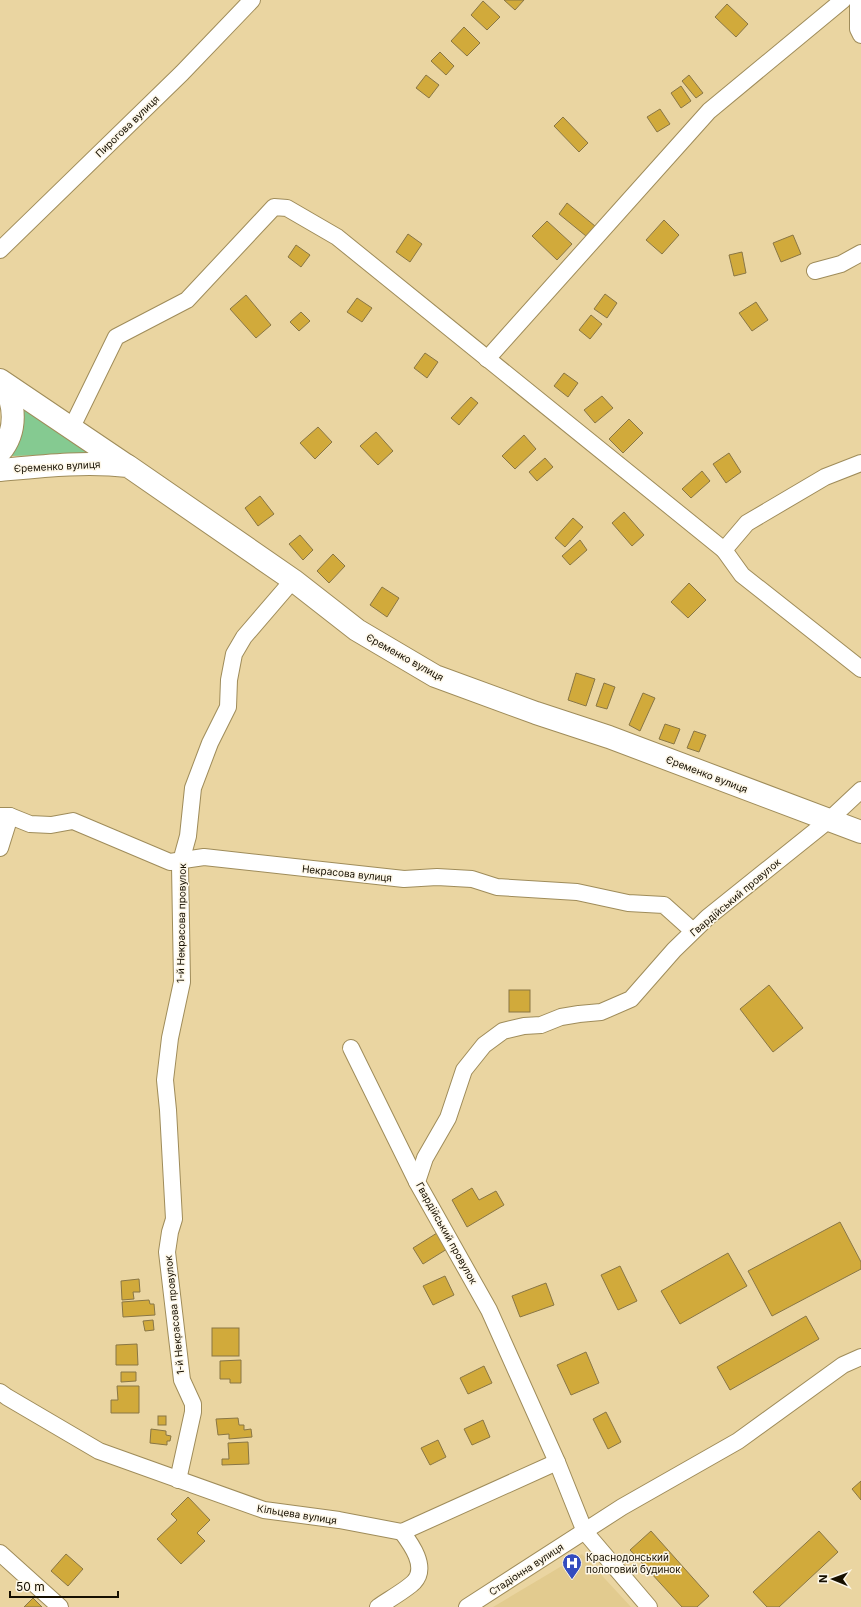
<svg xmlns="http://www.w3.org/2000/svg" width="861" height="1607" font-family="Inter,sans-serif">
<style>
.built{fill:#e2cb8f}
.green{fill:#85ca91}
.building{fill:#d1aa3b;stroke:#897645}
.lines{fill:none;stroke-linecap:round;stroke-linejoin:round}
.street-casing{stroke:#9f8c5a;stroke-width:18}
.secondary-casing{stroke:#9f8c5a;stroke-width:24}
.street{stroke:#fff;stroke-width:16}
.secondary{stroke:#fff;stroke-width:22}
.labels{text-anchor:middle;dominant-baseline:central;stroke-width:3;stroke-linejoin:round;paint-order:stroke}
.street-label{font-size:10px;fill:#160f00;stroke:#fdf7e8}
.poi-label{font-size:10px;fill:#160f00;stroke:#fdf7e8;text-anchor:start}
</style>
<rect width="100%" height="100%" fill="#ead5a1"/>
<path class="built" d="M582,1554L631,1607H493Z"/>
<path class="green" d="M23,407L91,454L10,456Z"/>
<g class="building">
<path d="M504,0H524L515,10Z"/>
<path d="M483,1L500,17L487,30L471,15Z"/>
<path d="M727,4L748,24L736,37L715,17Z"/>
<path d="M464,27L480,43L467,56L451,41Z"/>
<path d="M440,52L454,66L446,75L431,61Z"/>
<path d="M426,75L439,85L429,98L416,88Z"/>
<path d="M689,75L703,93L696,98L682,81Z"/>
<path d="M681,86L691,101L681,108L671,93Z"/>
<path d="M660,109L670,124L657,132L647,117Z"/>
<path d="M563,117L588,143L579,152L554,126Z"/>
<path d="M567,203L595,226L586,236L559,214Z"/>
<path d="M664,220L679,235L662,254L646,240Z"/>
<path d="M547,221L572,244L557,260L532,236Z"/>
<path d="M408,234L422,244L410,262L396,252Z"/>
<path d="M793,235L801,254L781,262L773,243Z"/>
<path d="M296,245L310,255L301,267L288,257Z"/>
<path d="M742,252L746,273L734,276L729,255Z"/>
<path d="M605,294L617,303L607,318L594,309Z"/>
<path d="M246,295L271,325L256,338L230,309Z"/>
<path d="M357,298L372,308L362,322L347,312Z"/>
<path d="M756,302L768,320L752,331L739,313Z"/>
<path d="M301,312L310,321L299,331L290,322Z"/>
<path d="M591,315L602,324L590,339L579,330Z"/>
<path d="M425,353L438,362L427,378L414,368Z"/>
<path d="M564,373L578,383L568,397L554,386Z"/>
<path d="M602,396L613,408L595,423L584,410Z"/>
<path d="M471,397L478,403L459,425L451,418Z"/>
<path d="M629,419L643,433L623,453L609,439Z"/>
<path d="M318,427L332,442L315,459L300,443Z"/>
<path d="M376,432L393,451L378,465L360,446Z"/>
<path d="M524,435L536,449L515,469L502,456Z"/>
<path d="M729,453L741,472L726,483L713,464Z"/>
<path d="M545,458L553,467L537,481L529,472Z"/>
<path d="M702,471L710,481L691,498L682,489Z"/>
<path d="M260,496L274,514L258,526L245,508Z"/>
<path d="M624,512L644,535L632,546L612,523Z"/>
<path d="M573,518L583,527L565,547L555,538Z"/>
<path d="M300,535L313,550L303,560L289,544Z"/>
<path d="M580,540L587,550L570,565L562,556Z"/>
<path d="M333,554L345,566L329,583L317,571Z"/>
<path d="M689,583L706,600L688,618L671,602Z"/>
<path d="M382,587L399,598L387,617L370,605Z"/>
<path d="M576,673L595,679L586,706L568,700Z"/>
<path d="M604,683L615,687L607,709L596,706Z"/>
<path d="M643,693L655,698L640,731L629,725Z"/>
<path d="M665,724L680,729L674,744L659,739Z"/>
<path d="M694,731L706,735L699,752L687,748Z"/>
<path d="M769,985L803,1028L773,1052L740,1009Z"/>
<rect x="509" y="990" width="21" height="22"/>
<path d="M472,1188L479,1200L496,1191L504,1205L467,1227L452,1200Z"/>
<path d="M840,1222L861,1262V1269L772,1316L748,1271Z"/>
<path d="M437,1233L447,1249L423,1264L413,1248Z"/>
<path d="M728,1253L747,1286L680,1324L661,1291Z"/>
<path d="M620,1266L637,1301L618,1310L601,1275Z"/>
<path d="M445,1276L454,1295L433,1305L423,1286Z"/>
<path d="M139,1279L140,1292H133L134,1299L122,1300L121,1281Z"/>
<path d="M546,1283L554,1305L520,1317L512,1296Z"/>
<path d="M149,1300L150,1304H154L155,1315L123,1317L122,1302Z"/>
<path d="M806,1316L819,1339L730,1390L717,1367Z"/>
<path d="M153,1320L154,1330L145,1331L143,1321Z"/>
<rect x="212" y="1328" width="27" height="28"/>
<path d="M137,1344L138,1365H116V1345Z"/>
<path d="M586,1352L599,1383L571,1395L557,1365Z"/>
<path d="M241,1360V1383H230V1379H220V1361Z"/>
<path d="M484,1366L492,1383L468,1394L460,1378Z"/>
<path d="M121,1372H136V1381L121,1382Z"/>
<path d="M117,1386H139V1413H111V1400H118Z"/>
<path d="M606,1412L621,1442L608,1449L593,1419Z"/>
<rect x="158" y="1416" width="8" height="9"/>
<path d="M238,1418L239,1425H244V1430L251,1429L252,1437L229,1439V1434L218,1435L216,1419Z"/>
<path d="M483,1420L490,1437L472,1445L464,1429Z"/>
<path d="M151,1429L166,1431V1435L171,1436L170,1441H167V1445L150,1443Z"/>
<path d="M438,1440L446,1457L430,1465L421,1448Z"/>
<path d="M248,1442L249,1464L222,1465V1459H229L228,1443Z"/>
<path d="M861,1481V1500L852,1489Z"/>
<path d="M188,1497L210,1520L197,1533L205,1541L181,1564L157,1539L177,1520L171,1514Z"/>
<path d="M651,1531L709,1596L697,1607H682L630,1550Z"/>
<path d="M819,1531L838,1552L779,1607H767L753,1592Z"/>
<path d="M66,1554L83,1569L68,1586L51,1571Z"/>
<path d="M33,1598L42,1607H24Z"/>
</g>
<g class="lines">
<g class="street-casing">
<g id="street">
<path d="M858,0V29L861,35"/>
<path d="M0,250L182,73L252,0"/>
<path d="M815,271L841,264L861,253"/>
<path d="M487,359L709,111L843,0"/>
<path d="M72,427L116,337L187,300L274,207L287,208L337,237L724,550"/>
<path d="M861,463L825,477L747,523L724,550L742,575L861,669"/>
<path d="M0,816H10L30,824L51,825L73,821L170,862L204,857L404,879L437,877L472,879L497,887L577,892L628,903L664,905L693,931"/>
<path d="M0,848L10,816"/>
<path d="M351,1048L417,1182"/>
<path d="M0,1392L7,1397L99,1451L264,1510L339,1520L402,1532L557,1462"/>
<path d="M178,1480L193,1412V1404L182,1380L167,1252L170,1232L174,1219L168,1110L165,1080L170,1038L182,982L180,865L188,836L193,788L210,743L228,707L229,680L234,654L244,637L293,580"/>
<path d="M0,1553L60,1607"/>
<path d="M378,1607C388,1600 406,1590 414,1582C428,1567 411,1544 402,1532"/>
<path d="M467,1607L622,1507L738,1441L843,1365L861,1357"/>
<path d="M649,1607L585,1532L557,1462L489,1310L417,1182L425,1158L448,1118L464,1070L484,1045L503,1031L524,1026L541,1025L561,1017L579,1014L601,1012L631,999L674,950L708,917L829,820L861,790"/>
</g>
</g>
<g class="secondary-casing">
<g id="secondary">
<path d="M0,380L126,465"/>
<path d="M0,381C17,402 17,432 0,452"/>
<path d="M0,470C42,466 86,461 128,466L293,580L357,630L435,676L536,713L609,737L861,832"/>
</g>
</g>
<use href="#street" class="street"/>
<use href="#secondary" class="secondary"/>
</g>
<defs>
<g id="hospital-pin" transform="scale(1)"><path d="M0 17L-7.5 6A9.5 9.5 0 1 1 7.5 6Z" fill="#344cbe" stroke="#fdf7e8"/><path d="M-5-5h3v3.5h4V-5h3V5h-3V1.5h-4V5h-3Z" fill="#fff"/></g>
</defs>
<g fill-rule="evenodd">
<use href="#hospital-pin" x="572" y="1563"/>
</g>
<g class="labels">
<g class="street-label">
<text transform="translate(127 126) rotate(-44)">Пирогова вулиця</text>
<text transform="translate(57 466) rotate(-3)">Єременко вулиця</text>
<text transform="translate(405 657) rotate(29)">Єременко вулиця</text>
<text transform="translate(707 774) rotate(21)">Єременко вулиця</text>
<text transform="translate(347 873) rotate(6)">Некрасова вулиця</text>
<text transform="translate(735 897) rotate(-40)">Гвардійський провулок</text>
<text transform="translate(181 923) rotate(-89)">1-й Некрасова провулок</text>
<text transform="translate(447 1233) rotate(61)">Гвардійський провулок</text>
<text transform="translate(174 1315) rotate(-96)">1-й Некрасова провулок</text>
<text transform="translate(297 1514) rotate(9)">Кільцева вулиця</text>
<text transform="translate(526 1569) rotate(-33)">Стадіонна вулиця</text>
</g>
<g class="poi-label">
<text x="586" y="1557">Краснодонський<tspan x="586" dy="12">пологовий будинок</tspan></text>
</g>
</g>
<g transform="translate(833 1579) rotate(271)" stroke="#fdf7e8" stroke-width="3" paint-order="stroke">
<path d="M0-3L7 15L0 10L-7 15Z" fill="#160f00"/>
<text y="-6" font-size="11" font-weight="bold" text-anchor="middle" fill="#160f00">N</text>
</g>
<path d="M10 1591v6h108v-6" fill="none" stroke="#160f00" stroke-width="2"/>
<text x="16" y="1591" font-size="12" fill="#160f00" stroke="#fdf7e8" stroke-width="3" paint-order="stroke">50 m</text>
</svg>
